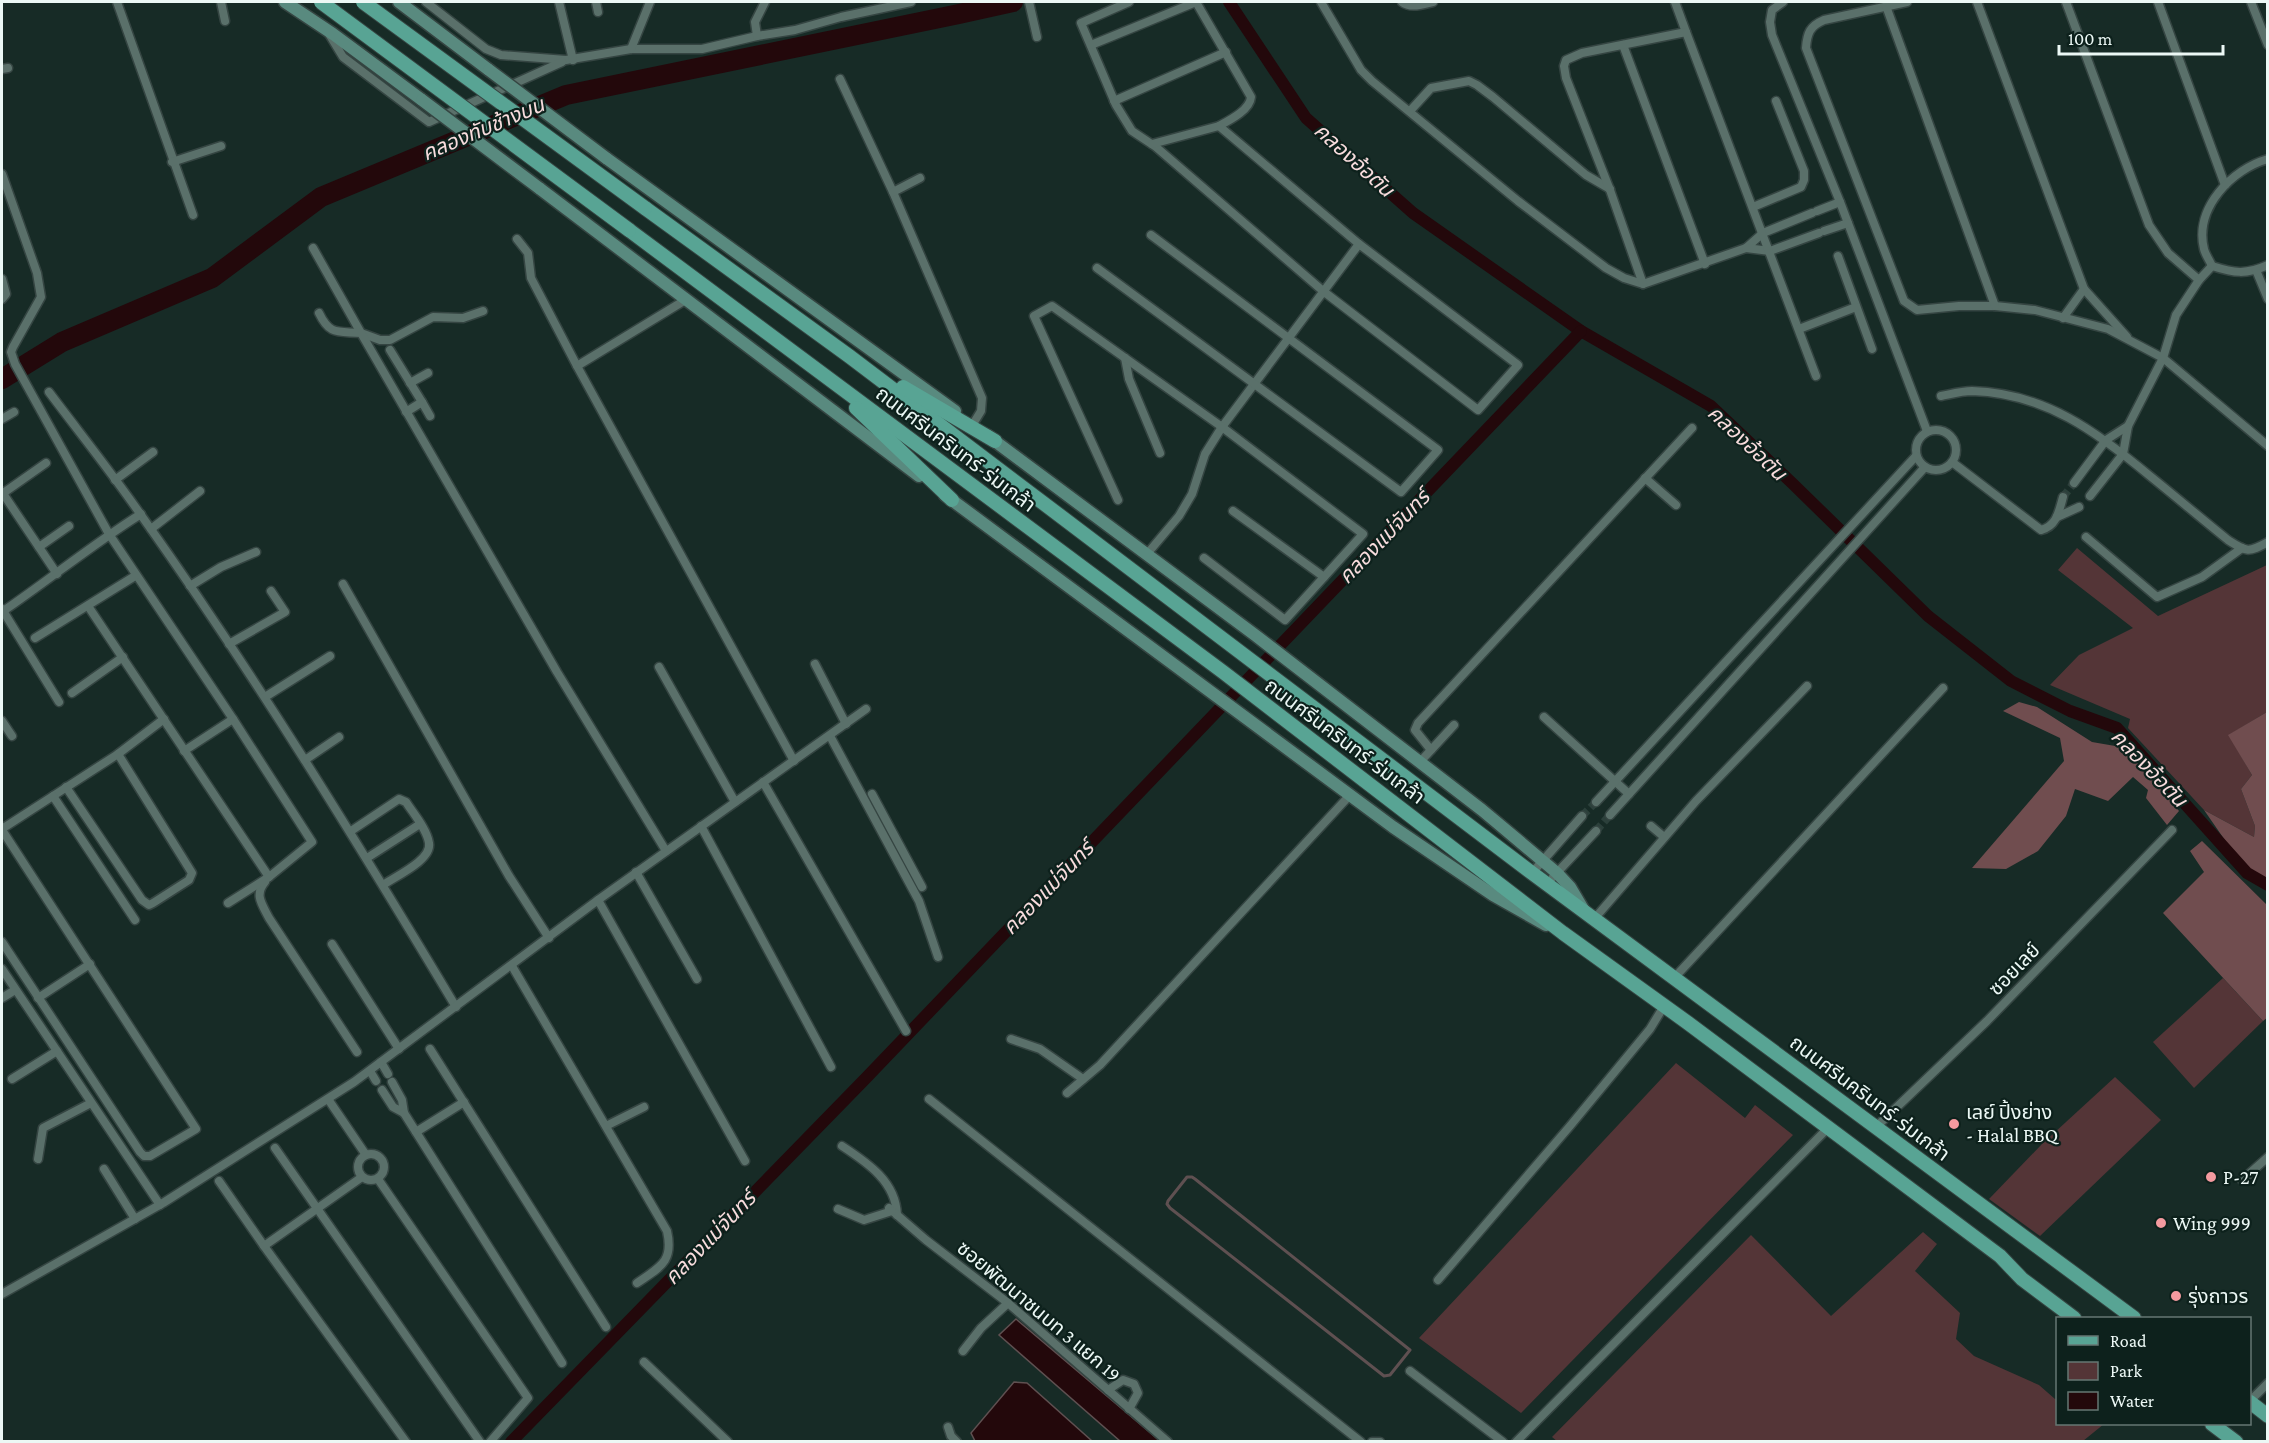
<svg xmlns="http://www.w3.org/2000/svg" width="2269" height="1443" font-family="'Crimson Pro','Noto Sans Thai',serif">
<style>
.green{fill:#543537}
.forest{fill:#704d4f}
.water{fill:#23080b;stroke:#5f5051;stroke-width:1.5}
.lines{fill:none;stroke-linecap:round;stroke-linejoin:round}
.stream{stroke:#5f5051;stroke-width:3}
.canal{stroke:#23080b;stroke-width:12}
.river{stroke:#23080b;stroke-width:20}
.street-tunnel{stroke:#2c403b;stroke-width:8;stroke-dasharray:8 4;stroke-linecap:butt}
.street-casing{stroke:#354542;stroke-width:11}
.secondary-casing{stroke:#354542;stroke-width:15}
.primary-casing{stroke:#354542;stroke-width:16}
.street{stroke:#5a706a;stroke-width:8}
.secondary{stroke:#598a7f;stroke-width:12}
.primary{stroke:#58a494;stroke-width:14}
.secondary-bridge-casing{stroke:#354542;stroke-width:15;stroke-linecap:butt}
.primary-bridge-casing{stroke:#354542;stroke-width:16;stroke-linecap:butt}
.secondary-bridge{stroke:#598a7f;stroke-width:12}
.primary-bridge{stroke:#58a494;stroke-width:14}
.poi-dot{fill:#f49a9f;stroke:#0d211c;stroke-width:2}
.labels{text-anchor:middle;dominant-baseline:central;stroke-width:4.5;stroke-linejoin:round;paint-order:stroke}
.street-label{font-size:20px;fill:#ecf8f5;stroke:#0d211c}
.poi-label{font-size:20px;fill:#ecf8f5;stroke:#0d211c;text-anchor:start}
.water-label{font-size:21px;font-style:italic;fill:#f8dcdd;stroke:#0d211c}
</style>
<rect width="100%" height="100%" fill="#172b26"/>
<g class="green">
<path d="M2077,548L2158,616L2267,565V712L2229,735L2252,775L2241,789L2255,826L2254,837L2204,810L2128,728L2130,719L2050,685L2079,655L2133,628L2058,570Z"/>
<path d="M2223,978L2263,1021L2194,1088L2153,1042Z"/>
<path d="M1676,1063L1745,1118L1755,1105L1793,1135L1521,1413L1419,1338Z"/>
<path d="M2115,1077L2161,1120L2040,1236L1989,1199L2042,1144Z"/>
<path d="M1923,1232L1937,1244L1915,1271L1960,1313L1956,1339L1974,1356L2039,1385L2055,1399L2057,1398L2058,1424H2104L2083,1441L1558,1442L1552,1437L1751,1235L1831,1316Z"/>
</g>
<g class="forest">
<path d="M2019,702L2037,707L2092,742L2121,747L2149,772L2179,811L2167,825L2146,798L2148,790L2133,777L2108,801L2075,789L2066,816L2038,851L2006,869L1972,868L2064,761L2060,738L2003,711Z"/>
<path d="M2267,712V880L2246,867L2229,846L2204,810L2254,837L2255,826L2241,789L2252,775L2228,735Z"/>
<path d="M2202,841L2267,905L2268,1017L2263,1021L2163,913L2204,872L2190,851Z"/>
</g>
<g class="water">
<path d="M1016,1319L1160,1441H1120L999,1335Z"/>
<path d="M1014,1382L1027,1383L1092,1441H975L971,1433Z"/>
</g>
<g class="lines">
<path class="stream" d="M1187,1177H1192L1195,1179L1410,1350L1390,1375L1384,1376L1170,1208L1167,1204L1168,1201Z"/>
<g class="canal">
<path d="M1229,2L1306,118L1413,213L1581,331L1711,406L1792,483L1928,616L2011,681L2070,711L2117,728L2247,873L2268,885"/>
<path d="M511,1442L866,1078L1581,331"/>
</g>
<path class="river" d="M2,379L62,342L212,278L321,197L566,95L959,14L1013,2"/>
<g class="street-tunnel">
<path d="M2063,497L2074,483"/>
<path d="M1582,816L1596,802"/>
<path d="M1596,831L1610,815"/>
</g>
<g class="street-casing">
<g id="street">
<path d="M117,2L193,215"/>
<path d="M221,2L225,21"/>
<path d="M426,2L486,49L501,55L566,60L631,49H702L757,36L795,30L841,17L911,2"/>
<path d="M559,2L573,60"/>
<path d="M596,2L598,12"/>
<path d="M1029,2L1037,37"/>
<path d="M1129,2L1081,23L1116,105L1132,131L1156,147L1323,291L1478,410L1518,365L1359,244L1222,427L1205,454L1192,494L1179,516L1147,554"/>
<path d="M1196,2L1251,97C1250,110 1230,120 1219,126"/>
<path d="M1321,2L1361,70L1372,81L1518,201L1606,268L1624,278L1643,284L1746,248L1763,233L1812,213"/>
<path d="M1402,2C1411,9 1423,4 1433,2"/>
<path d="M1675,2L1686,32"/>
<path d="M1783,2L1772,10L1770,22L1772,35L1840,202L1927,431"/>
<path d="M1907,2L1824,20C1810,26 1807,33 1806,48L1904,301L1917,310L1959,306H1995L2035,310L2108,329L2163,358L2268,446"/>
<path d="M1977,2L2084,289L2127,337"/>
<path d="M2066,2L2149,225L2168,253L2199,280L2176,315L2163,358L2128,426L2123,454L2090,496"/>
<path d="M2158,2L2225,185"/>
<path d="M2251,2L2268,45"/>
<path d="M1886,6L1995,306"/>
<path d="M329,34L343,57L429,122L562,62"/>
<path d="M757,36L755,22L765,2"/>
<path d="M1091,45L1196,2"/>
<path d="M1623,45L1705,264"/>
<path d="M631,49L650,2"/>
<path d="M2,69L8,68"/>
<path d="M840,79L893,192L982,398L981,411L973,424"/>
<path d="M1114,101L1226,52"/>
<path d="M1410,111L1431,88L1469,81L1477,85L1493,97L1586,175L1610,189"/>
<path d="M1152,144L1219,126L1359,244"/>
<path d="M2268,159C2232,169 2194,208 2204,249C2205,254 2210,261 2212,266C2234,273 2246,275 2268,265"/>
<path d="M172,162L221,146"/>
<path d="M2,174L37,273L41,297L13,347L11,352L15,364L109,534L233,719L184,751"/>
<path d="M893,192L920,178"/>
<path d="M1753,207L1801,187L1804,180V171L1776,101"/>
<path d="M1817,211L1840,202"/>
<path d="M1824,231L1848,223"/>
<path d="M517,239L528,253L531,278L577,366L794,761"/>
<path d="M313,248L361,333L380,340H390L433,317L463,318L483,311"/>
<path d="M1746,248L1770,251L1819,233"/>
<path d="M1838,256L1872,349"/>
<path d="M1097,268L1401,492L1438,450L1151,235"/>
<path d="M2256,270L2268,299"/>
<path d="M2,279L6,294L2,299"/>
<path d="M2199,280L2212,266"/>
<path d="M1643,284L1610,190L1566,78L1564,66L1566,60L1582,53L1686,32L1816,376"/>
<path d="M319,313C330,336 338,331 361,333L557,672L666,851"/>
<path d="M2063,318L2084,289"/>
<path d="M1799,329L1856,307"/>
<path d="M390,350L422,402"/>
<path d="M1125,358L1129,379L1160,453"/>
<path d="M577,366L687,299"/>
<path d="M410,383L428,373"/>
<path d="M49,392C79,432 112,473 141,515C254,674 356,840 456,1007"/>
<path d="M1941,396C1951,394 1962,391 1972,391C2045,393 2097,432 2150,476C2176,497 2202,519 2228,540C2247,552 2248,553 2268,542"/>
<path d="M406,412L422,402L430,416"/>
<path d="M2,419L14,412"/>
<circle cx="1936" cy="450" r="20"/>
<path d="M1952,462L2041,530C2057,526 2059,511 2063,497"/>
<path d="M1645,478L1676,505"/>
<path d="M115,480L153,452"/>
<path d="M2074,483L2106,440L2128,426"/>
<path d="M2,492L57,574"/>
<path d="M2,494L46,463"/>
<path d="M1118,500L1034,316L1052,306L1222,427L1363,534L1285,620L1204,558"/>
<path d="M1233,511L1324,577"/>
<path d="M2057,517L2079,507"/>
<path d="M151,529L200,491"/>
<path d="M2086,537L2157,597L2202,577L2242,548"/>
<path d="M39,547L69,526"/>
<path d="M343,584L509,876L549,938"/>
<path d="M190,586L221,567L256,552"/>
<path d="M88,606L269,877"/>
<path d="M2,609L59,702"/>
<path d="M2,612C49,580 93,544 141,514"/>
<path d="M35,638L135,576"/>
<path d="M229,644L285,612L271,591"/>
<path d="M815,664L846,724"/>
<path d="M659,667L735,802"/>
<path d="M72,693L123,657"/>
<path d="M265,697L330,656"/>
<path d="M1544,717L1629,794"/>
<path d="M2,721L12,736"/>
<path d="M830,736L919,901L938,957"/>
<path d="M1431,750L1415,730L1418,723L1692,428"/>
<path d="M305,760L339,737"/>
<path d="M1420,762L1454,725"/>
<path d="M763,782L906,1031"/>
<path d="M66,787L142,900L149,905L153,903L189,880L192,873L118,754"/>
<path d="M872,794L922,887"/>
<path d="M53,796L118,754L164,719"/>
<path d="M1596,802L1916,456"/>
<path d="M1610,815L1925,467"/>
<path d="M701,826L831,1067"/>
<path d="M1651,826L1664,837"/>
<path d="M2,827V829L53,796L135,920"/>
<path d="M2,830L196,1129L150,1156H144L140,1152L2,942"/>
<path d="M351,831L399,799L406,802C413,813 427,829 429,843C432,860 396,876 383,885"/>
<path d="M367,858L420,824"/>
<path d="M636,872L697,979"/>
<path d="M1532,873L1582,816"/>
<path d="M1553,877L1596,831"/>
<path d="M265,882C254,895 262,904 269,918L357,1052"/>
<path d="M598,900L745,1161"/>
<path d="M228,903L269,877L312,842L233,719"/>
<path d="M1595,918L1696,801L1807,686"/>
<path d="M332,944L399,1049"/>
<path d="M512,966L667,1231C674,1262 660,1267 637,1283"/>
<path d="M2,969L160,1205"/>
<path d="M1675,977L1943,688"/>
<path d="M2,998L15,990"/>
<path d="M38,998L90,964"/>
<path d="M1011,1039L1040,1049L1083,1079"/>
<path d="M430,1049L606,1327"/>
<path d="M381,1062L388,1074"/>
<path d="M370,1071L376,1081"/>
<path d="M12,1079L57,1051"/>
<path d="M382,1090L393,1107L404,1113L402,1100L392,1082"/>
<path d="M1067,1093L1100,1065L1350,795"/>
<path d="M328,1099L366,1155"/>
<path d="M929,1099L1361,1442"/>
<path d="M404,1113L562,1363"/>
<path d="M606,1126L644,1107"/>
<path d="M1876,1127L1987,1021L2172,830"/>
<path d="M416,1132L464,1102"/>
<path d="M842,1146C868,1163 896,1182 897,1215"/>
<path d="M275,1148L480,1442"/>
<circle cx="371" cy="1167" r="13"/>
<path d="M38,1159L43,1128L91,1103"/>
<path d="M104,1169L135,1219"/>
<path d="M378,1179L528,1398L490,1442"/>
<path d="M2242,1180L2268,1157"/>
<path d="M219,1181L264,1246L406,1442"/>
<path d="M889,1208L926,1240L1008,1303L1168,1442"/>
<path d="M838,1209L864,1220L892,1211"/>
<path d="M264,1246L362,1177"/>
<path d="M1438,1280L1570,1126L1650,1029L1664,1006"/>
<path d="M2,1294L163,1203L354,1082L598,900L866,709"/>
<path d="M963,1351L981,1328L1008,1303"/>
<path d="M644,1362L728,1442"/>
<path d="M1410,1371L1503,1442"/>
<path d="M1108,1390L1123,1380L1134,1384L1138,1393L1129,1409"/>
<path d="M2250,1401L2268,1383"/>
<path d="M948,1427L951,1436L957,1442"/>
<path d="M1372,1442H1380"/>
<path d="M1516,1442L1828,1128"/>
</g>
</g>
<g class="secondary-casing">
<g id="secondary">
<path d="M285,2L333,34L422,100"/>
<path d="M399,2L489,70"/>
<path d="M606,158L955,411"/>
<path d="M539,188L919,476"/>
<path d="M988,436L1255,635L1482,810L1557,873L1570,887L1583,909"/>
<path d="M945,495L1393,827L1493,895L1546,925"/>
</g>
</g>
<g class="primary-casing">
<g id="primary">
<path d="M645,208L849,356L1532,873L2134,1318"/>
<path d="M629,230L1223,672L1563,933L1688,1023L2000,1256L2022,1279L2074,1318"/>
<path d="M903,387L995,441"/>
<path d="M856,408L952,500"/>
<path d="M2250,1402L2268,1416"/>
<path d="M2212,1424L2236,1442"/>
</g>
</g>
<use href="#street" class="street"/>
<use href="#secondary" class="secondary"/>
<use href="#primary" class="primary"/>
<g class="secondary-bridge-casing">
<g id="secondary-bridge">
<path d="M489,70L606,158"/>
<path d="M422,100L539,188"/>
</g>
</g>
<g class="primary-bridge-casing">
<g id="primary-bridge">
<path d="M321,2L629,230"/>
<path d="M363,2L645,208"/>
</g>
</g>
<use href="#secondary-bridge" class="secondary-bridge"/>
<use href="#primary-bridge" class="primary-bridge"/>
</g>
<g class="poi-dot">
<circle cx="1954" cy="1124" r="6"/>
<circle cx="2211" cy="1177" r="6"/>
<circle cx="2161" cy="1223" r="6"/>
<circle cx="2176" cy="1296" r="6"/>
</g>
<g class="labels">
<g class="street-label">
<text transform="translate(956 449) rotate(37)">ถนนศรีนครินทร์-ร่มเกล้า</text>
<text transform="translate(1345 741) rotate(37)">ถนนศรีนครินทร์-ร่มเกล้า</text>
<text transform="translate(2014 969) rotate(-46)">ซอยเลย์</text>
<text transform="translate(1870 1098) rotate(37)">ถนนศรีนครินทร์-ร่มเกล้า</text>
<text transform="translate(1039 1311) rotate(40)">ซอยพัฒนาชนบท 3 แยก 19</text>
</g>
<g class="poi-label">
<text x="1966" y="1112">เลย์ ปิ้งย่าง<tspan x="1966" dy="23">- Halal BBQ</tspan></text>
<text x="2223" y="1177">P-27</text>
<text x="2173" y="1223">Wing 999</text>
<text x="2188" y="1296">รุ่งถาวร</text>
</g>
<g class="water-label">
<text transform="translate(483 129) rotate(-23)">คลองทับช้างบน</text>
<text transform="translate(1354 160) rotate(42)">คลองอ้อตัน</text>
<text transform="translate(1747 443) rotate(43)">คลองอ้อตัน</text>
<text transform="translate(1384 537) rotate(-46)">คลองแม่จันทร์</text>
<text transform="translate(2149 768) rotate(46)">คลองอ้อตัน</text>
<text transform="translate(1048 888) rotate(-46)">คลองแม่จันทร์</text>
<text transform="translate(710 1238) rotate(-46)">คลองแม่จันทร์</text>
</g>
</g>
<rect width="2269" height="1443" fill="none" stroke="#ecf8f5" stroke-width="6"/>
<rect x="2056" y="1317" width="195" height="108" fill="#0d211c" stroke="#667773" stroke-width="1.5"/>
<rect x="2068" y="1336" width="30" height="9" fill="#58a494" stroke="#667773" stroke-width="1.5"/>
<text x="2110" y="1347" font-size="18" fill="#ecf8f5">Road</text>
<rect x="2068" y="1362" width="30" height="18" fill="#543537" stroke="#667773" stroke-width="1.5"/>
<text x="2110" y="1377" font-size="18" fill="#ecf8f5">Park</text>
<rect x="2068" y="1392" width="30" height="18" fill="#23080b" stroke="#667773" stroke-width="1.5"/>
<text x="2110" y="1407" font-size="18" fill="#ecf8f5">Water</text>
<path d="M2059 45v9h164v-9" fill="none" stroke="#ecf8f5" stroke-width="3"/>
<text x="2068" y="45" font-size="18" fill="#ecf8f5" stroke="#0d211c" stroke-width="4.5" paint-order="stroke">100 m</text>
</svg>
